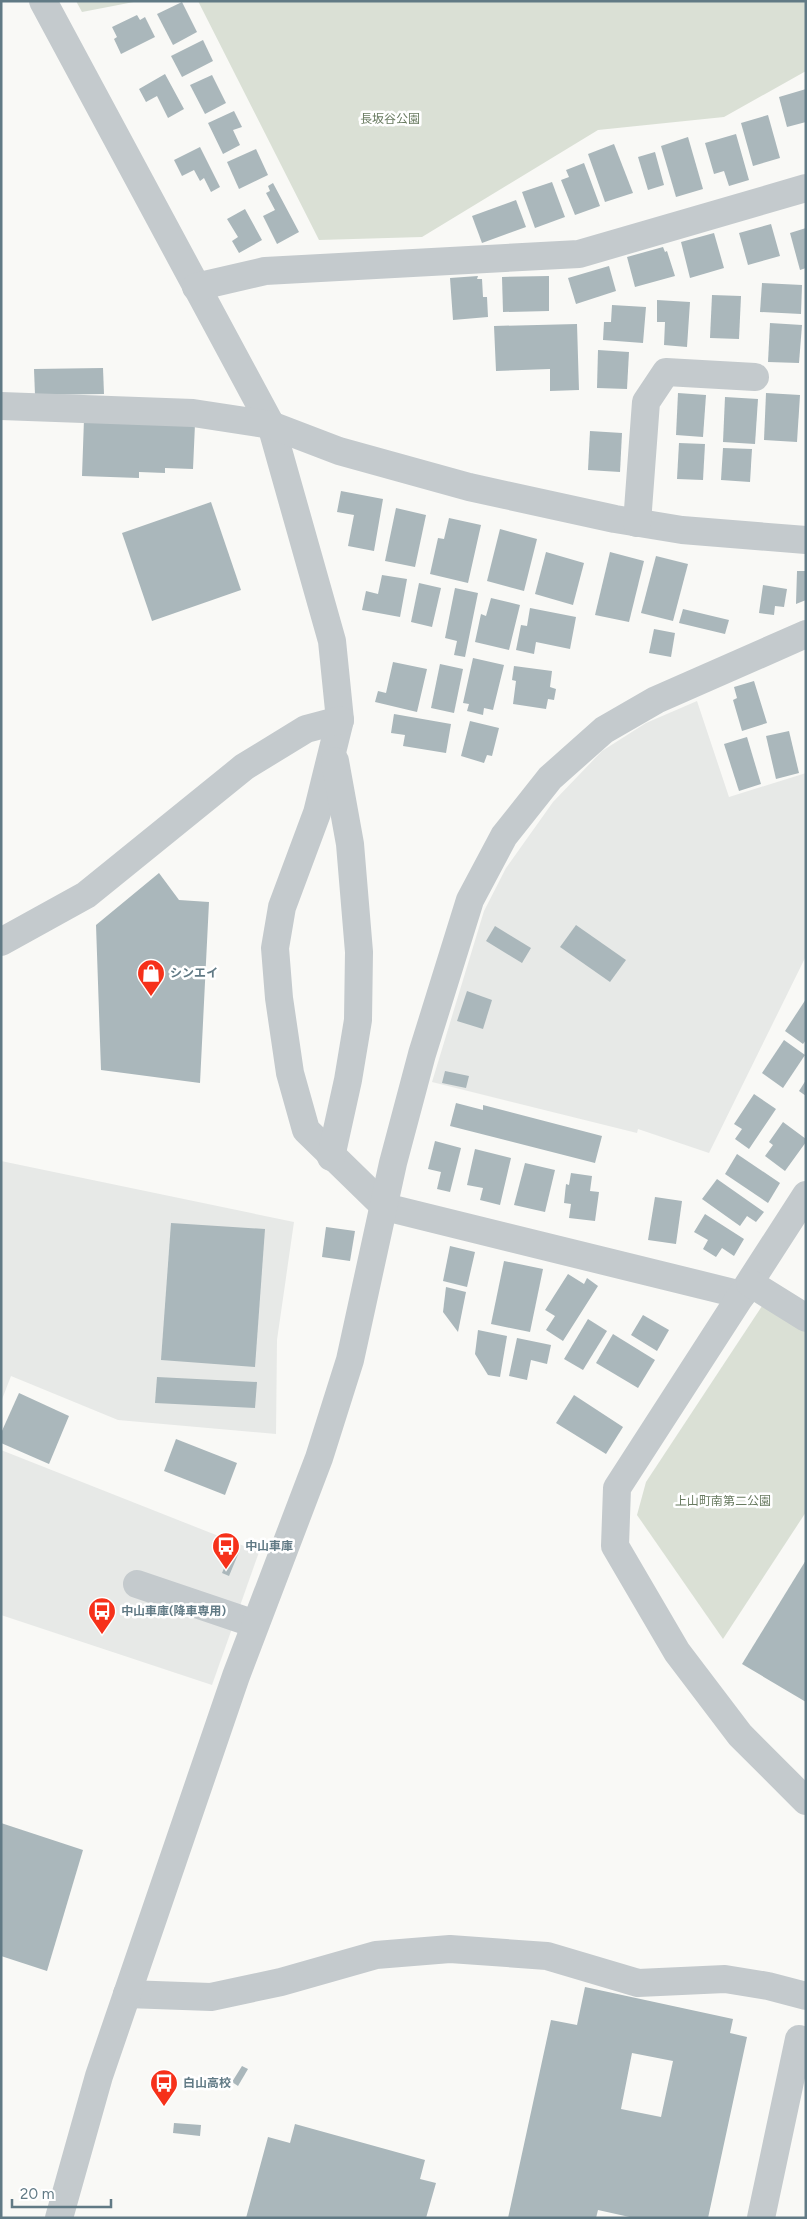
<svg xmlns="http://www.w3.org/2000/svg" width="807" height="2219" font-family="Figtree,'Noto Sans JP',sans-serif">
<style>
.built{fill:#e7e9e7}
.green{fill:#dae0d5}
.building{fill:#aab7bb;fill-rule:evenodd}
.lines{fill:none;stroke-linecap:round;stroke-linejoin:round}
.minor{stroke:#c4cacd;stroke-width:28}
.labels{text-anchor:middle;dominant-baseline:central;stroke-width:5;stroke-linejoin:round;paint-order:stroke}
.park-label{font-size:12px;fill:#697b61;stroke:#fff}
.poi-label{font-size:12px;font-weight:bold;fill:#617a85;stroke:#fff;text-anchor:start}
</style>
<rect width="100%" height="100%" fill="#f9f9f6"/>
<g class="built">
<path d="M697,701L729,797L806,773V956L709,1153L638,1129L637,1133L432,1082L484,911L506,868L553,802L602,751L646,723Z"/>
<path d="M1,1161L294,1222L277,1340L276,1434L118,1420L11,1376L1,1402Z"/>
<path d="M1,1450L259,1552L212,1685L1,1615Z"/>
</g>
<g class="green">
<path d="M76,1H139L82,12Z"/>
<path d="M198,1H806V71L724,117L598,130L422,237L319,240Z"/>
<path d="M768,1297L806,1323V1512L723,1639L637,1515L646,1482Z"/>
</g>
<g class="building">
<path d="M182,2L197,32L173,45L157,14Z"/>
<path d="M137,15L140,20L145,17L155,37L121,54L114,39L117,37L112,27Z"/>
<path d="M203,40L213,61L182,77L171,56Z"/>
<path d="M165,74L184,109L168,118L157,96L146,102L139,89Z"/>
<path d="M212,75L226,103L205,114L190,85Z"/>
<path d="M806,89V122L787,127L779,97Z"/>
<path d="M234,111L242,127L233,130L240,145L223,154L208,123Z"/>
<path d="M768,115L780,158L753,166L741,123Z"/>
<path d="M736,134L749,180L729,186L724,171L714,174L705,143Z"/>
<path d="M688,137L703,189L676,197L661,146Z"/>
<path d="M614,144L633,193L605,202L588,154Z"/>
<path d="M200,147L220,187L211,192L204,178L200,181L194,170L182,176L174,160Z"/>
<path d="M256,149L268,175L239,189L227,162Z"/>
<path d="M655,152L664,185L648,190L638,157Z"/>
<path d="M584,163L600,206L575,215L561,180L569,177L566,170Z"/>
<path d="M552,182L565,217L535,228L522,192Z"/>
<path d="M273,183L299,232L277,244L263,216L275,210L266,193L270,191L268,186Z"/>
<path d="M516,200L526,227L482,243L472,216Z"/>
<path d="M245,209L262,240L239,253L232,241L238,237L227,219Z"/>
<path d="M771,224L780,256L748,265L739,233Z"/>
<path d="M806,228V268L800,270L790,233Z"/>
<path d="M714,233L724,268L690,278L681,242Z"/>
<path d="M663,247L665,252L667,251L675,276L635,287L627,257Z"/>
<path d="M609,266L616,291L576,304L568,278Z"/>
<path d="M478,276L477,279H482L483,297H487L488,317L453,320L450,278Z"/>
<path d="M549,276V311L503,312L502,277Z"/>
<path d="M762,283L802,285L801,314L760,312Z"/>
<path d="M712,295L741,296L739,339L710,338Z"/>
<path d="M657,300L690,302L687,347L664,345L665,322H657Z"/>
<path d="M612,305L646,307L643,343L603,340L604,322H611Z"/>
<path d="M770,323L802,325L799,363L768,362Z"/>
<path d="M577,324L579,390L550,391V369L496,371L494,326Z"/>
<path d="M598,350L629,352L627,389L597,388Z"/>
<path d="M103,368L104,394L35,395L34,369Z"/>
<path d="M678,393L706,395L703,437L676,435Z"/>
<path d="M766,393L800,395L797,442L764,440Z"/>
<path d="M725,397L758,399L755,444L723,442Z"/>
<path d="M84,419L195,424L193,469L165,468V473L139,472V478L82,476Z"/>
<path d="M590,431L622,433L620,472L588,470Z"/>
<path d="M679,443L705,444L703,480L677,479Z"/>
<path d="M723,448L752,449L750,482L721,480Z"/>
<path d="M341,491L383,499L374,551L348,546L354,515L337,512Z"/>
<path d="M211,502L241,590L152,621L122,533Z"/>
<path d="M396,508L426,515L415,567L385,561Z"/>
<path d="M449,518L481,525L468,583L430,574L438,538L444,539Z"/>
<path d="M500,529L537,539L524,591L487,581Z"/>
<path d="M546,552L584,563L573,605L535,594Z"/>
<path d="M610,552L644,561L629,622L595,615Z"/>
<path d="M656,556L688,564L673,621L641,613Z"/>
<path d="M797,571H806V600L796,604Z"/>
<path d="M382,575L407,579L400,617L362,610L366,591L378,594Z"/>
<path d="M419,583L441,588L432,627L411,622Z"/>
<path d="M763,585L787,589L784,607L775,606L774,615L759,613Z"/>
<path d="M455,588L478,593L465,657L454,655L457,641L445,638Z"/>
<path d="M491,598L520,605L509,650L475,642L481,614L486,616Z"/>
<path d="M530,608L576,617L570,649L536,642L534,654L516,650L521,625L527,626Z"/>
<path d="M683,609L729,620L725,634L679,623Z"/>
<path d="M654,629L675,633L671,657L649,653Z"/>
<path d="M473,658L504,665L493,710L484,708L483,715L467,711L469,704L463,703Z"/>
<path d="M393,662L427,669L417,712L375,702L378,691L386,693Z"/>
<path d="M440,664L463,669L454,713L431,708Z"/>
<path d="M514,666L552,671L550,687L556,689L554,700L548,699L546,709L513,704L516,681L512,680Z"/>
<path d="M754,681L767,723L742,731L733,700L737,698L734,687Z"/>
<path d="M394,714L451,724L446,753L403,746L405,735L391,733Z"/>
<path d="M470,721L499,728L492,756L487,755L484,763L461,756Z"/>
<path d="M789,731L799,773L776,779L766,736Z"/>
<path d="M747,737L761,784L739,791L724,744Z"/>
<path d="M159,873L179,900L209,902L200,1083L101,1070L96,925Z"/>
<path d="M576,925L626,960L610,982L560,947Z"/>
<path d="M495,926L531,948L522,963L486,941Z"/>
<path d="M467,991L492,1000L483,1029L457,1021Z"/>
<path d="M806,999V1040L803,1044L785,1031Z"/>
<path d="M784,1040L805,1055L783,1088L762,1073Z"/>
<path d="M445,1071L469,1076L466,1088L442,1083Z"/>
<path d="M806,1080V1096L799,1091Z"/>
<path d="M754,1094L776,1109L749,1149L735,1139L742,1129L734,1124Z"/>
<path d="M456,1103L483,1110V1105L602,1136L595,1163L450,1126Z"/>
<path d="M783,1122L806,1139V1142L785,1171L765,1156L773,1145L769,1142Z"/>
<path d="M435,1141L461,1148L450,1192L437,1189L441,1172L428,1169Z"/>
<path d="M475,1149L511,1158L500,1205L480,1200L483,1188L467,1185Z"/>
<path d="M737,1154L780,1183L768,1203L725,1174Z"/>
<path d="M525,1163L555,1170L545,1212L514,1205Z"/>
<path d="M571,1173L592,1176L590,1191L599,1192L595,1221L569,1218L571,1204L564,1203L566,1184L569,1185Z"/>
<path d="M717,1179L764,1212L756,1222L747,1216L740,1226L702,1199Z"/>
<path d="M655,1197L682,1201L676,1244L648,1240Z"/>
<path d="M705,1214L744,1239L734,1256L722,1248L716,1257L703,1249L708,1240L694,1232Z"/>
<path d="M171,1223L265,1229L255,1367L161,1360Z"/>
<path d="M326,1227L355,1231L350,1261L322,1257Z"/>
<path d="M450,1246L475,1252L467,1287L443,1281Z"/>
<path d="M504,1261L543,1269L530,1332L491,1324Z"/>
<path d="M568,1274L584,1284L587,1278L598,1286L563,1341L546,1330L555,1316L545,1310Z"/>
<path d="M446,1287L466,1292L458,1332L443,1312Z"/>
<path d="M643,1315L669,1330L657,1351L631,1335Z"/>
<path d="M588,1319L607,1331L583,1370L564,1359Z"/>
<path d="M478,1330L507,1336L500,1377L488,1375L475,1354Z"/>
<path d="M613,1334L655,1360L638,1388L596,1363Z"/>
<path d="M517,1338L551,1345L547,1364L531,1360L527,1380L509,1376Z"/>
<path d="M157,1377L257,1382L255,1408L155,1403Z"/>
<path d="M19,1393L69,1416L49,1464L1,1443V1433Z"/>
<path d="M574,1395L623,1427L606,1454L556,1423Z"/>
<path d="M176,1439L237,1463L225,1495L164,1471Z"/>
<path d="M232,1549L239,1552L229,1576L222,1573Z"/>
<path d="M806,1560V1702L742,1664Z"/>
<path d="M1,1823L83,1850L47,1971L1,1956Z"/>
<path d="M585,1987L733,2019L730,2033L747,2037L708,2218H634L598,2210L596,2218H508L551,2020L577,2025ZM632,2053L673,2061L661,2117L621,2109Z"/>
<path d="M242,2066L248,2069L238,2086L232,2082Z"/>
<path d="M174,2123L201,2125L200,2136L173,2133Z"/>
<path d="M295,2124L425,2160L420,2179L436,2183L426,2218H246L268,2137L290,2143Z"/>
</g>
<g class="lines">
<g class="minor">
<path d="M43,1L271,425L332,641L340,720L317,813L282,907L275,948L279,998L290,1073L306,1130L385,1207L742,1295"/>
<path d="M196,287L265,271L579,254L806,188"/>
<path d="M1,406L193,413L271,425L339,451L469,487L615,519L682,530L806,540"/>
<path d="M637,523L646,402L666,372L755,377"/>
<path d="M1,942L86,895L244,767L306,729L340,720"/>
<path d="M331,1157L348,1080L358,1020L359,952L350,844L335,761"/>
<path d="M806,1195L617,1488L615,1546L677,1652L740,1735L806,1801"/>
<path d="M750,1283L806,1318"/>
<path d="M137,1584L255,1624"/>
<path d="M127,1994L211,1997L281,1982L376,1955L450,1949L547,1956L638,1983L725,1979L768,1986L806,1996"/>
<path d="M59,2218L99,2076L236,1676L319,1458L350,1360L393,1163L422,1054L470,900L504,836L550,778L604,730L656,700L806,634"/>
<path d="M761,2218L799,2039"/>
</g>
</g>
<defs>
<g id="shop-pin" transform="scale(1.4375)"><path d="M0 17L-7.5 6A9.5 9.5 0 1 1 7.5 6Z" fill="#f6311a" stroke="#fff"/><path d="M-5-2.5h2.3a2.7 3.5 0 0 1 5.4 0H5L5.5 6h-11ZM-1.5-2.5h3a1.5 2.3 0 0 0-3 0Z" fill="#fff"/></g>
<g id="bus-pin" transform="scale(1.4375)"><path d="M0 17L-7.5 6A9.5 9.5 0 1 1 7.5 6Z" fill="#f6311a" stroke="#fff"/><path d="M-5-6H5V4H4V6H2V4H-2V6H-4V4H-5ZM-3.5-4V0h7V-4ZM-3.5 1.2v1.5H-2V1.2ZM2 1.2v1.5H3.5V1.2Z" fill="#fff"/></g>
</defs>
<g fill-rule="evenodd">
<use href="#shop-pin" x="151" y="973"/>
<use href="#bus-pin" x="226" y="1546"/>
<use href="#bus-pin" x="102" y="1611"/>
<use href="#bus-pin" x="164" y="2083"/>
</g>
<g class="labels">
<g class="park-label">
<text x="390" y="119">長坂谷公園</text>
<text x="723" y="1501">上山町南第二公園</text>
</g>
<g class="poi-label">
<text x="170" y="973">シンエイ</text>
<text x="245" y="1546">中山車庫</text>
<text x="121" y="1611">中山車庫(降車専用)</text>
<text x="183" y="2083">白山高校</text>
</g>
</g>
<rect width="807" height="2219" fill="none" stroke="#617a85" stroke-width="5"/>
<path d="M12 2199v8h99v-8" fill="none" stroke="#617a85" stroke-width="2.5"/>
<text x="20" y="2199" font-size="15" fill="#617a85" stroke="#ffffff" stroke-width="4" paint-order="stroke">20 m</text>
</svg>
